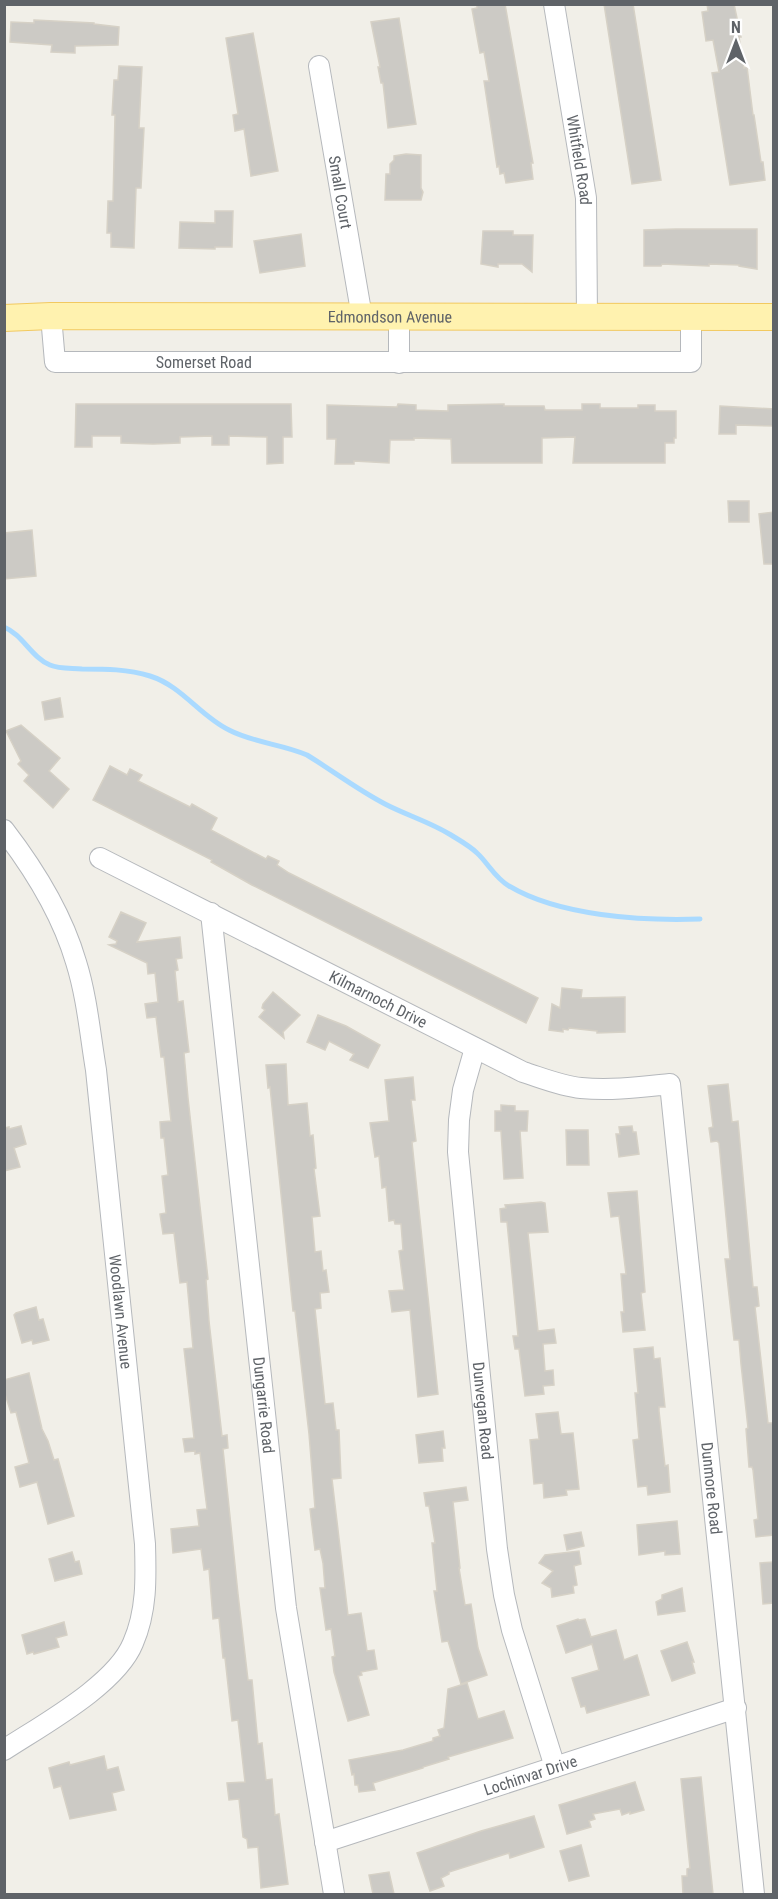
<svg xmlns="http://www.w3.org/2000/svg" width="778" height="1899" font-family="'Roboto Condensed',sans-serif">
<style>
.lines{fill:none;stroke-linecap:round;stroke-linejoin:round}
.stream{stroke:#aadaff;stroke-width:5}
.building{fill:#cccac5;stroke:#d6d1c6;stroke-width:1.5}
.minor-casing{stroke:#b5b8bc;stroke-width:22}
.major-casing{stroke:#f2c960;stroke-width:28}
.minor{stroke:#fff;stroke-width:20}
.major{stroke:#fff2af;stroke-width:26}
.labels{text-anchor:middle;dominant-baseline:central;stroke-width:4.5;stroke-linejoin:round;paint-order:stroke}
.street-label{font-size:16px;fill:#5f6368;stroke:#fff}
</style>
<rect width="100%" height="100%" fill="#f1efe8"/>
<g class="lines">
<path class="stream" d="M4,627C23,635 31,657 50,665C59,669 71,668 82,669C105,669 128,669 150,676C182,686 200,716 229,730C254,743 282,744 307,755C333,771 358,790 385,804C406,815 430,822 451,835C459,840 470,846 477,853C488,863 495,878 509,886C559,916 641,921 700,919"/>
</g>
<g class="building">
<path d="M477,4H505L533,163H531L533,179L506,183L504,173L500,174L499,166L497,167L484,81H489L484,52L480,53L472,9L477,8Z"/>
<path d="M604,4H633L661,180L632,184Z"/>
<path d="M707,4H734L741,37H739L744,68L747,67L753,115H754L761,162H763L765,180L730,185L712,73L719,72L713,40L706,41L702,12L708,11Z"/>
<path d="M399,18L416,124L388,128L383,83H381L378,67H380L371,22Z"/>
<path d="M34,20L94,23V24L119,27L118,45L75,46V53L51,52L52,45L10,42L11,22L34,23Z"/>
<path d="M253,33L278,171L251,176L244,129L235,131L233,115L238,114L226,38Z"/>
<path d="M119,66L142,67L139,128H144L141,188H136L134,248L111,247V233H107L108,201H113L115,115H112L114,80H118Z"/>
<path d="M406,154L421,155V188L423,192L421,200H385L386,174H390V164L394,160V156Z"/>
<path d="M215,211H233L232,247H215V249L179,248L180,222L215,223Z"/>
<path d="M676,229H757V269L739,266V265L709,264V266L662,264L661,266H644V230Z"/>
<path d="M483,231H513V235H533L532,272L522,264H498V267L481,264Z"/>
<path d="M301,234L305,266L260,273L254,241Z"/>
<path d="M76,404H291L292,437H283V463L267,464V437L229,436V445H212V436L180,437V443L153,444L121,443V436H92V447H75Z"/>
<path d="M398,404L416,405V410L448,411V405L504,404V406H544L545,410H582V404H600V408H638V405H655V411H676V438H674V443H665V463H573L575,437L542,438V463H452L451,439L414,438V440H390L389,463L354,461V464H335L336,439H327V405L397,407Z"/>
<path d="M720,406L774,409V426L736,425V434H719Z"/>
<path d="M728,501H749V522H729Z"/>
<path d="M774,512V564H764L759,514Z"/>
<path d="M32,530L36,576L4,579V533Z"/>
<path d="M60,698L63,717L45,720L42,702Z"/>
<path d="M21,725L60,758L49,771L69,789L53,808L24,781L29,775L18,764L21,761L6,731Z"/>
<path d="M110,766L127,775L130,769L142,775L138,781L190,807L192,804L217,818L211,830L266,859L268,856L279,861L277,865L289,873L538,998L526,1023L252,885L211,862L212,860L93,800Z"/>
<path d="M121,912L146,923L137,942L180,937L182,958L176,959L178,970L175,971L178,1002L183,1001L189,1052L184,1053L188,1098L208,1279L206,1280L209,1321L222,1436L227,1435L228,1448L223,1449L238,1594L248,1680H252L258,1744L262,1743L266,1780L272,1779L275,1815L279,1814L288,1884L261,1888L258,1847L248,1848L247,1839L243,1837L239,1799L229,1800L227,1783L245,1782L238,1720L232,1721L225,1658H223L219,1618L213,1619L209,1569L204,1570L201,1549L173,1553L171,1529L199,1526L197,1510L207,1509L200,1453L195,1454V1451L185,1452L183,1439L194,1438L184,1349L193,1348L187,1282L180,1283L174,1233L163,1234L160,1214L166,1213L162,1176L168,1175L164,1138H161L160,1122L171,1121L164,1057H161L156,1017L147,1018L145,1004L158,1002L155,973L148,974L147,963L109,945L116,944L117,941L109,937Z"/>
<path d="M562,988L582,990L581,998L625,997V1032L597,1033V1031L569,1028L568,1030L563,1029V1032L549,1030L552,1004L560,1008Z"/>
<path d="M273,992L300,1015L283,1032L284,1038L259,1017L265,1010L262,1008L263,1004Z"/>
<path d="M318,1015L346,1026L380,1045L368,1068L350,1060L354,1054L329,1041L325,1050L307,1042Z"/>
<path d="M286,1064L288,1105L307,1103L310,1136L313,1135L316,1168L314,1169L320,1216L312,1217L315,1252L321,1251L323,1271L326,1270L329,1292L320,1293L321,1308L315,1309L325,1404L333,1403L336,1430H339L341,1478L332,1479L348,1615L361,1613L367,1651L374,1650L377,1669L361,1672L362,1675L358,1676L369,1715L348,1721L334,1672L332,1657L335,1656L331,1629L326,1630L320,1588H325L323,1563L320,1549L315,1550L312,1526L310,1509L315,1508L309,1434L295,1311H293L270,1087L268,1088L266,1065Z"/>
<path d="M413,1077L415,1100H411L416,1141L412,1142L438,1394L418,1397L410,1310L392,1312L389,1291L404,1290L399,1251L403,1250L401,1224H395L394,1220L389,1221L386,1187L382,1188L379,1156L375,1157L370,1123L389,1121L385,1080Z"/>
<path d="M728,1084L732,1122L738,1121L753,1287H757L759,1306L755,1307L768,1423H774V1535L756,1537L754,1520L758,1519L753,1470L752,1467H749L746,1429L748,1428L741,1364L739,1340H734L725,1259H730L719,1143L717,1141L711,1142L709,1128L713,1127L708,1086Z"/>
<path d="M501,1105L515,1106V1111H528L527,1131H520L523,1178L504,1179L501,1131H495V1111H501Z"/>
<path d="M21,1126L26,1144L14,1148L20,1167L4,1171V1128L9,1127V1129Z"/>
<path d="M632,1126L633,1132H636L639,1154L619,1157L616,1134H620L619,1127Z"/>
<path d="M566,1130H588L589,1165H567Z"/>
<path d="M637,1191L645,1292L641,1293L645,1330L623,1332L621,1312H624L621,1274H626L619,1216L611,1217L608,1193Z"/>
<path d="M541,1202L545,1203L548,1232L528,1233L538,1331L554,1329L556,1343L543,1344L545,1371L553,1370L554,1385L543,1386L544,1394L525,1396L519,1349H515L513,1336H518L507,1222H501L500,1209L506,1208L505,1205Z"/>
<path d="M36,1307L39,1320L43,1319L49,1340L33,1344L32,1340L22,1343L14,1315L16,1313Z"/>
<path d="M653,1347L654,1359L660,1358L665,1407H659V1411L665,1466L668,1465L670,1492L648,1495L647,1486L638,1487L633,1440L639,1439L635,1393H638L634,1349Z"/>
<path d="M29,1373L42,1429L48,1441L54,1460L58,1459L74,1516L48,1524L37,1482L20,1487L15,1467L29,1463L16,1412L11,1413L4,1391V1380Z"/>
<path d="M558,1412L561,1434L573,1433L579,1489L566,1490L567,1495L544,1498L543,1483L534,1484L530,1440L539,1439L536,1414Z"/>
<path d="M443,1431L445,1448H442L443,1461L419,1463L416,1435Z"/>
<path d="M466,1487L468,1500L453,1502L460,1568H459L465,1605L471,1604L478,1648L487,1675L461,1684L448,1641L442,1642L434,1591H437L432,1543H435L429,1506H426L424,1493Z"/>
<path d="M677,1521L680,1554L665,1555V1551L639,1555L637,1525Z"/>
<path d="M581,1532L584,1546L567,1550L564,1535Z"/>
<path d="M579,1551L581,1564L574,1566L577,1585L573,1586L574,1593L552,1597L551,1588L542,1583L553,1571L539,1563L545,1555Z"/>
<path d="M72,1552L75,1562L79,1561L82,1574L55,1581L49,1559Z"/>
<path d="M774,1562V1603L763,1604L760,1563Z"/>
<path d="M682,1588L685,1611L658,1615L656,1602L662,1599V1595Z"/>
<path d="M578,1619L579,1620L585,1619L591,1637L616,1630L624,1660L637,1655L649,1695L587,1713L585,1706L581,1707L572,1678L599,1670L592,1644L566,1653L557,1626Z"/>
<path d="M64,1622L67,1635L56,1638L59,1647L34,1654L33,1652L27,1654L22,1635Z"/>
<path d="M687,1642L694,1662H692L695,1673L672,1681L661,1651Z"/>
<path d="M467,1683L478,1719L504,1711L513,1738L448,1757L449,1759L423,1767V1768L373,1783L375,1790L359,1792L358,1785H355L354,1774L352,1775L349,1760L403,1750L433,1741V1738L440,1736L438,1730L444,1728L448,1689Z"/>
<path d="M104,1756L107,1770L118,1767L124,1790L112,1793L116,1810L70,1819L61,1786L54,1788L49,1768L69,1762L70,1765Z"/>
<path d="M701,1777L713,1894H683L682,1876H687V1869L690,1868L681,1779Z"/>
<path d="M635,1782L644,1810L630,1814V1812L622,1815L620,1809L593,1814L595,1819L589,1821L591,1827L567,1834L559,1805Z"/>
<path d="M534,1816L544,1847L510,1858L509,1853L449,1872V1874L441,1878L444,1886L430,1891L417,1853L481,1831Z"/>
<path d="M581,1845L589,1876L569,1881L560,1851Z"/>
<path d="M389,1872L394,1894H373L369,1875Z"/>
</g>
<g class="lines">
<g class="minor-casing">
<g id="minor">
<path id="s1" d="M554,4L586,198L587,317"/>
<path id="s2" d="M319,66L362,317"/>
<path id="s3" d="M51,316L55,362H691V317"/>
<path d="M399,317V363"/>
<path id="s4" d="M4,830C34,869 62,914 76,962C87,997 90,1034 96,1070L145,1544C146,1578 147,1611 133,1643C116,1685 42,1725 4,1750"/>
<path id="s5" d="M100,858L523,1072C542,1078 561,1086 581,1088C611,1091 641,1087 670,1084L754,1894"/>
<path id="s6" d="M211,913L286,1608L334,1894"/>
<path id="s7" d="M475,1048L463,1090L459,1120L458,1152L497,1549L504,1595L512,1630L555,1767"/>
<path id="s8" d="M325,1842L736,1708"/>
</g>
</g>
<g class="major-casing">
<g id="major">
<path id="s9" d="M4,318L51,316L774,317"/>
</g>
</g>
<use href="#minor" class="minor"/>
<use href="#major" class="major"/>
</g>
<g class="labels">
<g class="street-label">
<text stroke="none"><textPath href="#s1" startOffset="158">Whitfield Road</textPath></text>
<text stroke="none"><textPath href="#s2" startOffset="128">Small Court</textPath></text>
<text stroke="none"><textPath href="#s9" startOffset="386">Edmondson Avenue</textPath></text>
<text stroke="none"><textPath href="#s3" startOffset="195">Somerset Road</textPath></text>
<text stroke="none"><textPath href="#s5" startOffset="312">Kilmarnoch Drive</textPath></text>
<text stroke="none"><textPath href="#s4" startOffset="504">Woodlawn Avenue</textPath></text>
<text stroke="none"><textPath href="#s6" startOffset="495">Dungarrie Road</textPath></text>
<text stroke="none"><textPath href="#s7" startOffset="366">Dunvegan Road</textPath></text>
<text stroke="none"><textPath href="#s5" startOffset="1030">Dunmore Road</textPath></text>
<text stroke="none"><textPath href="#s8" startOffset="216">Lochinvar Drive</textPath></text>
</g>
</g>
<rect width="778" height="1899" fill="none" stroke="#5f6368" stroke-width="12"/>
<g transform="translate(736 42)" stroke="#ffffff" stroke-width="4.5" paint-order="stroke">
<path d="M0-4.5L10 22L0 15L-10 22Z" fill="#5f6368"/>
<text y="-9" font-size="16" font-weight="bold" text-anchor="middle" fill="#5f6368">N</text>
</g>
</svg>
